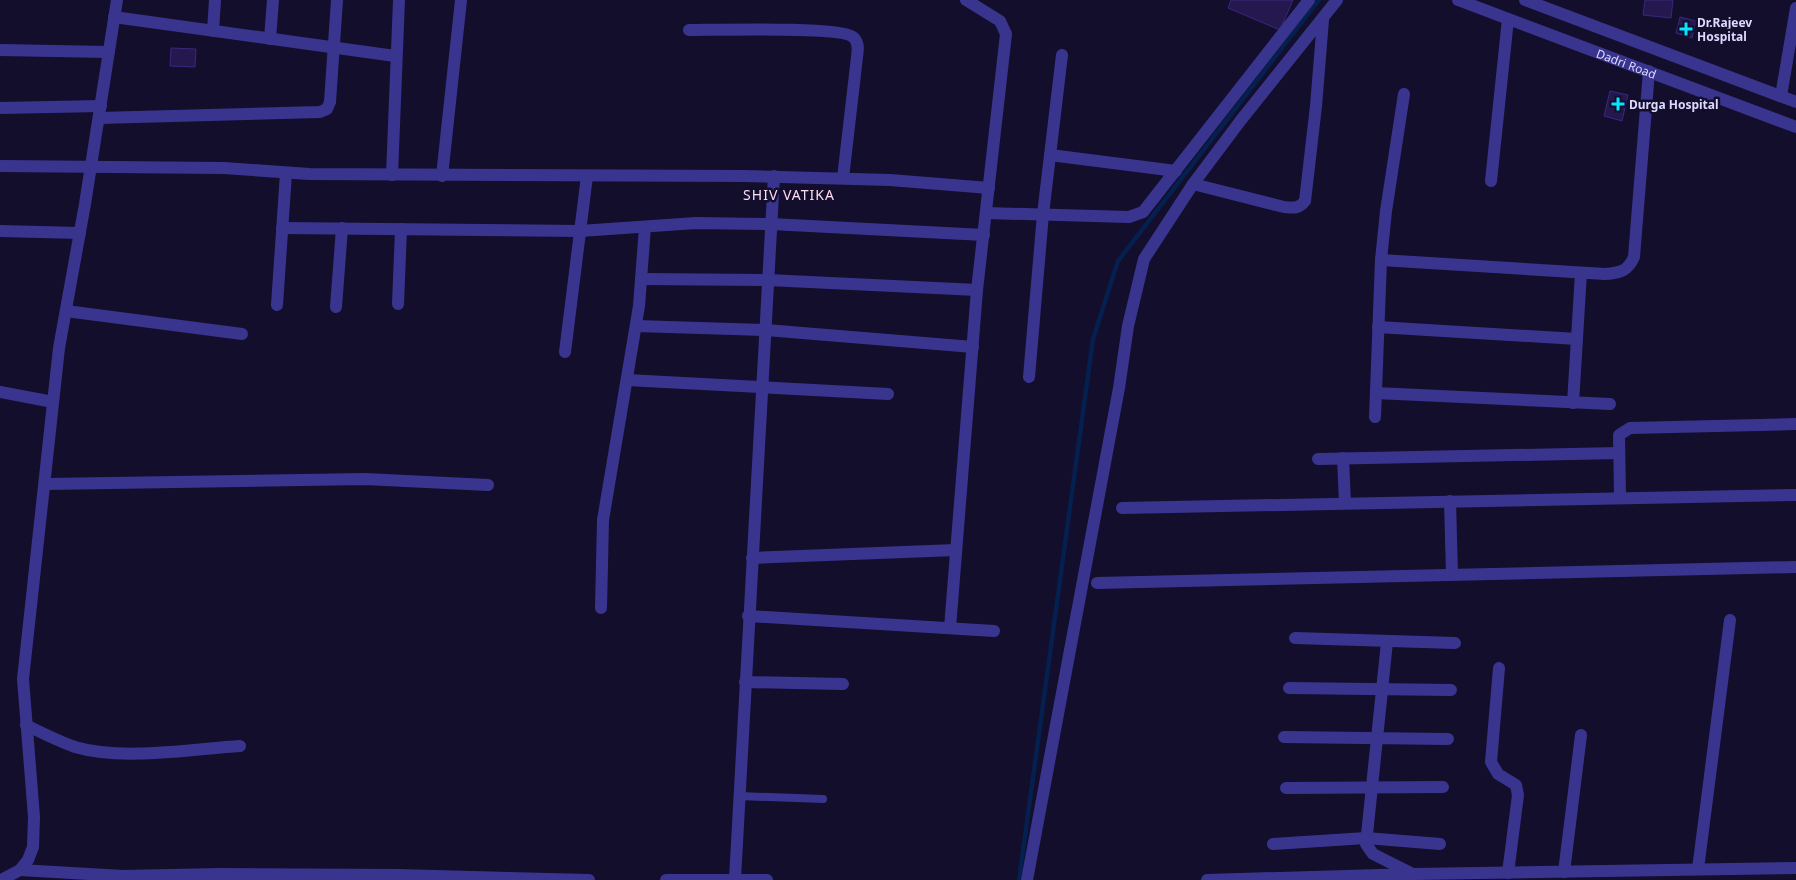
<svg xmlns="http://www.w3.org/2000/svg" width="1796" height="880" font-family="'Noto Sans',sans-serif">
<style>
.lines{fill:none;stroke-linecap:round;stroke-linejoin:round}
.stream{stroke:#051f4e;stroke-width:4.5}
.building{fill:#24184f;stroke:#39287d}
.service{stroke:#39358f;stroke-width:8}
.minor{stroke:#39358f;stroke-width:12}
.tertiary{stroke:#39358f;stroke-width:12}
.poi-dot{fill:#05e5ff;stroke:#130e2c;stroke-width:2}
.labels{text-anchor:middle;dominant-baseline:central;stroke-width:5;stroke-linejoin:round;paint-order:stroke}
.poi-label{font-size:12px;font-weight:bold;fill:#ddd9ff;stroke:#130e2c;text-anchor:start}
.street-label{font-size:12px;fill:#ddd9ff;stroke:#130e2c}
.neighbourhood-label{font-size:14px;letter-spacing:1px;fill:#ffdbf2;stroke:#130e2c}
</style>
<rect width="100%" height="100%" fill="#130e2c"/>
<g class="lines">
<path class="stream" d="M1019,880L1093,339L1118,261L1319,0"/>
</g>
<g class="building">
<path d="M1231,0H1293L1280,30L1228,8Z"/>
<path d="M1645,0H1673L1671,18L1643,15Z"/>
<path d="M1680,17L1696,21L1692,38L1676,33Z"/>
<path d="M171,48L196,49L195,67L170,66Z"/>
<path d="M1610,91L1628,95L1622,121L1604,116Z"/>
</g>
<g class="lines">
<path class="service" d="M739,796L823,799"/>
<g class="minor">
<path d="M114,17L395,56"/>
<path d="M689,30C712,30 845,26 854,38C859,43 858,50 857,57L843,178"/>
<path d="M213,31L215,0"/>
<path d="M270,39L273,0"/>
<path d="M0,50L109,52"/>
<path d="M1781,96L1796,8"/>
<path d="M0,108L101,106"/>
<path d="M99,118L320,112L327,109L330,102L337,0"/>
<path d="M1050,155L1176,171"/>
<path d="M0,166L224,168L309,174L744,176L890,180L989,188"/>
<path d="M392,175L399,0"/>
<path d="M442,176L461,0"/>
<path d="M1491,181L1508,19"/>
<path d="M1193,184L1284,207C1293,208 1299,209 1305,201L1316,106L1323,20"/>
<path d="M986,213L1129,217L1143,212L1309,0"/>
<path d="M282,228L580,231L696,223L771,224L984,235"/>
<path d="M0,231L80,233"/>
<path d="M1381,260L1605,274C1620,273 1628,271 1634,257L1649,71"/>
<path d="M641,279L768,280L977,290"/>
<path d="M398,304L401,229"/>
<path d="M277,305L286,173"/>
<path d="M336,307L342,228"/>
<path d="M66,311L242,334"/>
<path d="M636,326L766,330L973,347"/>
<path d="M1378,327L1577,339"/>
<path d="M565,352L587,176"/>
<path d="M1029,377L1043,214L1062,55"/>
<path d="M627,380L888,394"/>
<path d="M0,392L53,402"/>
<path d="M1376,393L1610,404"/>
<path d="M1573,403L1581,273"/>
<path d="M1375,417L1381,260L1386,211L1404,94"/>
<path d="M1343,458L1345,503"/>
<path d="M1318,459L1619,453"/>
<path d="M46,484L365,479L488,485"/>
<path d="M1620,497L1619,435L1630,428L1796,424"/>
<path d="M1450,501L1452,574"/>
<path d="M1122,508L1796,495"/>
<path d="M752,558L956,550"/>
<path d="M1097,583L1796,567"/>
<path d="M601,608L603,520L639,306L645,227"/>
<path d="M748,616L994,631"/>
<path d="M950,628L977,290L1006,34L1000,21L966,0"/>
<path d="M1295,638L1455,643"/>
<path d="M1387,642L1366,844L1373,854L1411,873"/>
<path d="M1499,668L1491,762L1498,774L1516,785L1518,795L1508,873"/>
<path d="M745,682L843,684"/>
<path d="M1289,688L1451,690"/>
<path d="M26,725C42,733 58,741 75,747C122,761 192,749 240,746"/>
<path d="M1284,737L1448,739"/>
<path d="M1286,788L1443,787"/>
<path d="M1273,844L1366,838L1440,844"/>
<path d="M1698,869L1730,620"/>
<path d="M20,870L123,876L220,874L397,875L589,880"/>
<path d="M1564,872L1581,735"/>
<path d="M735,879L774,176"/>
<path d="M1,880L20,870L28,860L33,847L34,817L23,679L59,348L85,204L117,0"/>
<path d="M666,880H767"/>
<path d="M1027,880L1119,388L1128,326L1144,259L1193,184L1241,120L1337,0"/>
<path d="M1207,880L1414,874L1796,868"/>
</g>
<g class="tertiary">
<path id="s1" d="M1458,0L1796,127"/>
<path d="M1525,0L1796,102"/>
</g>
</g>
<g class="poi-dot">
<path d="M1683.5 21.5h5v5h5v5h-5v5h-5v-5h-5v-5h5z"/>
<path d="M1615.5 96.5h5v5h5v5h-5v5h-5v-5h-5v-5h5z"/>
</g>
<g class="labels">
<g class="poi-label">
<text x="1697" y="22">Dr.Rajeev<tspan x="1697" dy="14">Hospital</tspan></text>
<text x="1629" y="104">Durga Hospital</text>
</g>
<g class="street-label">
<text stroke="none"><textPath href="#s1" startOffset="180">Dadri Road</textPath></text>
</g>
<g class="neighbourhood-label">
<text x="789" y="194">SHIV VATIKA</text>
</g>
</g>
</svg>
